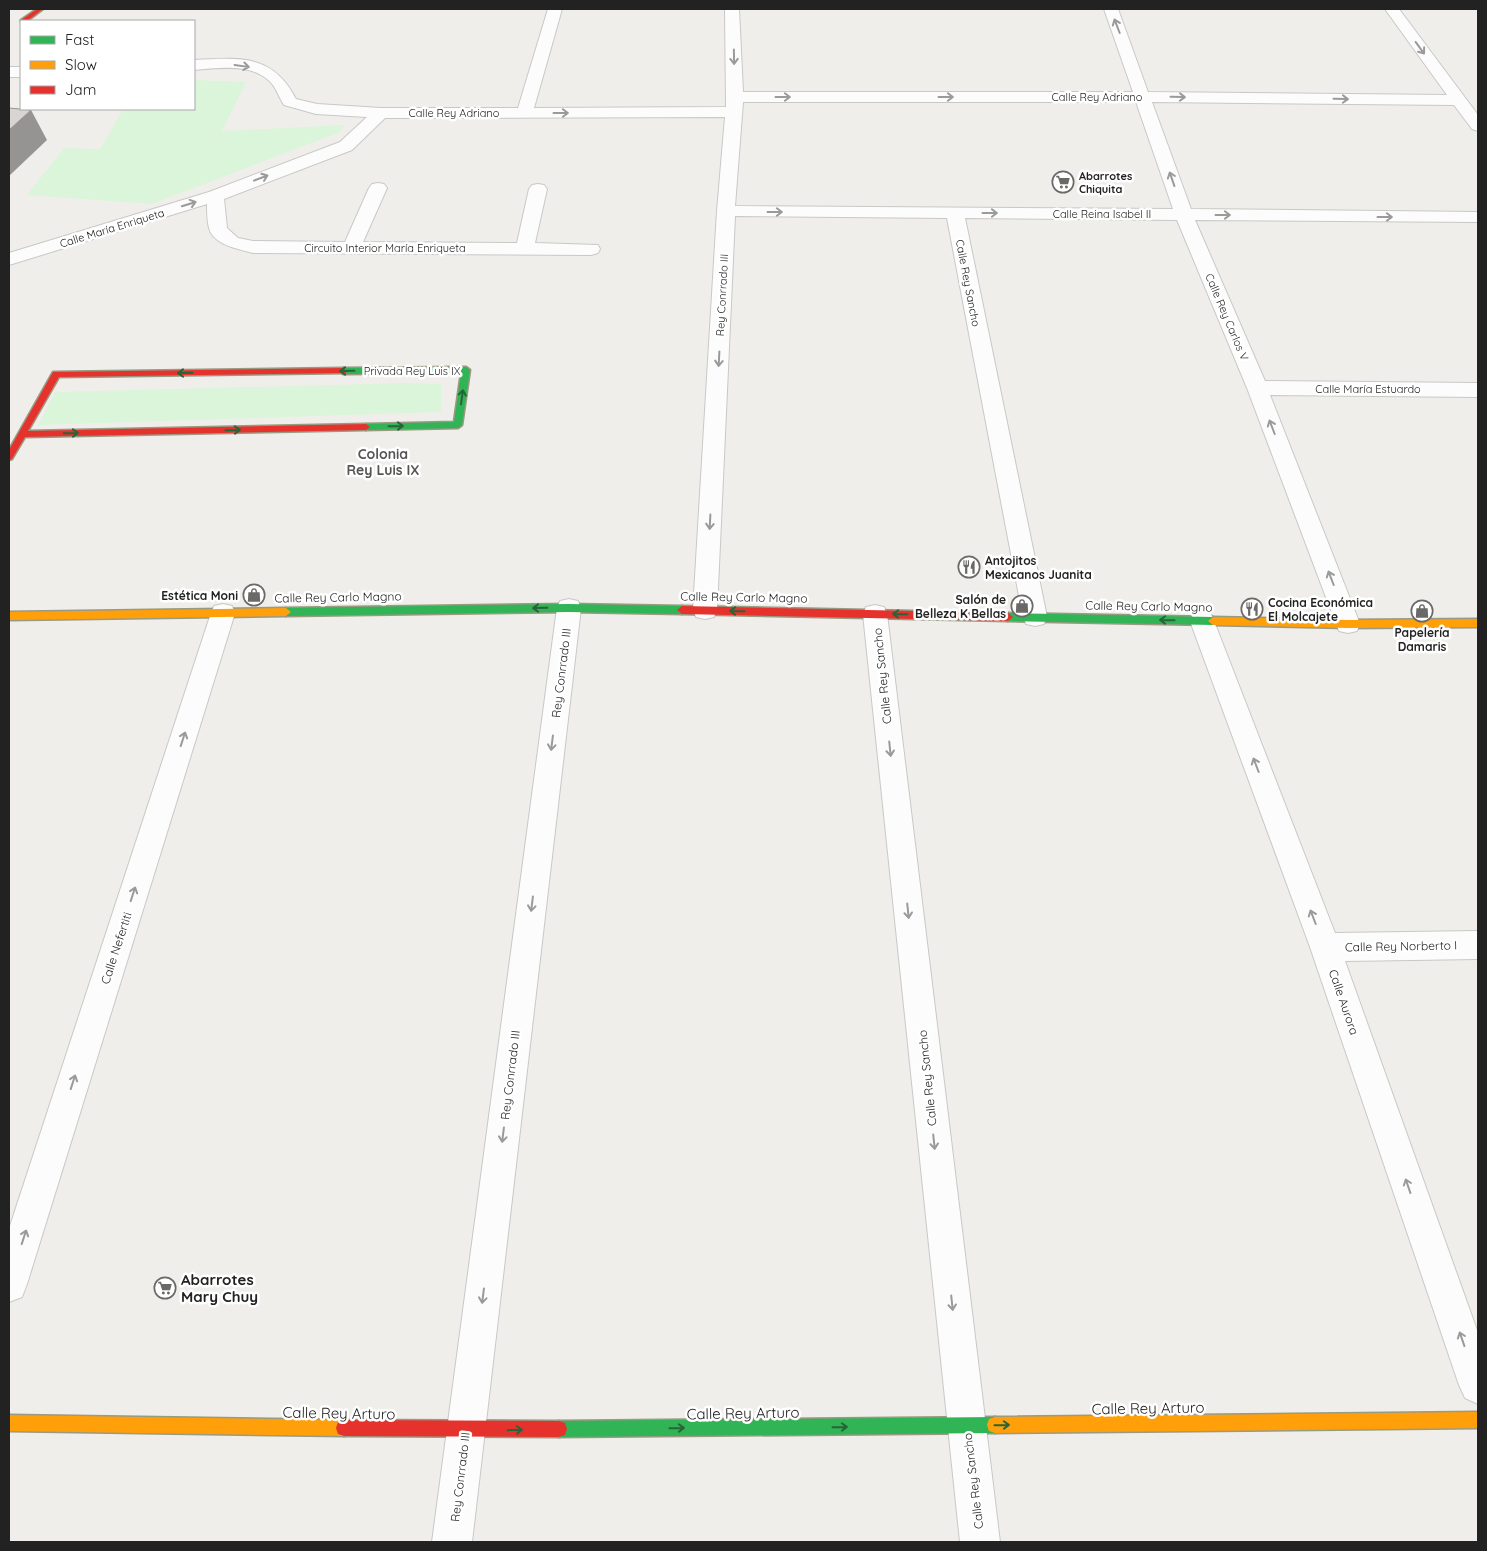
<svg xmlns="http://www.w3.org/2000/svg" width="1487" height="1551" font-family="Quicksand,sans-serif">
<style>
.park{fill:#daf5da}
.lines{fill:none;stroke-linecap:round;stroke-linejoin:round}
.street-casing{stroke:#c9c8c7;stroke-width:2}
.fast-casing{stroke:#999a82;stroke-width:3}
.slow-casing{stroke:#999a82;stroke-width:3}
.jam-casing{stroke:#999a82;stroke-width:3}
.street{fill:#fdfcfc;fill-rule:evenodd}
.fast{fill:#30b455;fill-rule:evenodd}
.slow{fill:#ff9f0a;fill-rule:evenodd}
.jam{fill:#e5322d;fill-rule:evenodd}
.shaded-wall{fill:#969493}
.building{fill:#d7d4d2;stroke:#969493}
.oneway{stroke:#9a9a9a}
.oneway2{stroke:#286439}
.labels{text-anchor:middle;dominant-baseline:central;stroke-width:5;stroke-linejoin:round;paint-order:stroke}
.far-street-label{font-size:11px;fill:#222;stroke:#fff}
.far-poi-label{font-size:11px;font-weight:bold;fill:#222;stroke:#fff;text-anchor:start}
.poi-label{font-size:12px;font-weight:bold;fill:#222;stroke:#fff;text-anchor:start}
.street-label{font-size:12px;fill:#222;stroke:#fff}
.neighbourhood-label{font-size:14px;font-weight:bold;fill:#555;stroke:#fff}
.near-poi-label{font-size:15px;font-weight:bold;fill:#222;stroke:#fff;text-anchor:start}
.near-street-label{font-size:15px;fill:#222;stroke:#fff}
</style>
<rect width="100%" height="100%" fill="#f0eeeb"/>
<g class="park">
<path d="M194,80L246,82L222,131L344,125L340,132L152,204L27,195L64,148L100,149L123,109H194Z"/>
<path d="M405,383L441,384V412L38,425L55,392Z"/>
</g>
<g class="lines">
<g class="street-casing">
<g id="street">
<path d="M548,9H562L534,108L726,107L725,9H739L743,92H1133L1104,9H1118L1148,92L1447,95L1385,9H1399L1478,115V131L1472,129L1454,105L1152,102L1191,209L1478,212V222L1195,220L1265,381L1478,383V397L1270,395L1360,624L1357,631L1348,633L1339,631L1336,624L1247,388L1177,220L965,218L1047,617L1044,624L1035,626L1026,624L1023,617L947,218L735,216L717,610L714,617L705,619L696,617L693,610L717,211L725,117L385,118L352,150L224,199L227,228L238,238L253,241L345,242L369,188L372,184L378,183L384,184L387,188L363,242L517,243L529,189L532,185L538,184L544,185L547,189L535,243L598,245L600,249L598,253L591,255L253,253C239,249 213,245 209,228C207,221 207,212 207,204L9,265V253L209,192L340,142L367,117L316,114L284,105C280,99 277,91 273,85C255,62 219,68 194,70V60C239,58 272,53 296,99L317,104L381,108H518ZM743,102H1136L1173,209L735,206Z"/>
<rect x="9" y="67" width="12" height="10"/>
<path d="M569,599L578,601L581,608L472,1542H432L557,608L560,601Z"/>
<path d="M223,604L232,606L235,613L27,1284L22,1297L9,1302V1229L211,613L214,606Z"/>
<path d="M875,605L884,607L887,614L1000,1542H960L863,614L866,607Z"/>
<path d="M1202,612L1211,614L1214,621L1335,933L1478,931V959L1345,961L1478,1333V1404L1465,1398L1459,1385L1310,947L1190,621L1193,614Z"/>
</g>
</g>
<g class="fast-casing">
<g id="fast">
<path d="M466,367L470,370L462,425L458,428L366,430L362,427L366,424L454,422L461,373L343,374L339,371L343,368Z"/>
<path d="M569,604L682,606L687,610L682,614L569,612L286,616L281,612L286,608Z"/>
<path d="M1008,613L1213,617L1218,621L1213,625L1008,621L1003,617Z"/>
<path d="M995,1417L1001,1419L1003,1425L1001,1431L995,1433L559,1437L553,1435L551,1429L553,1423L559,1421Z"/>
</g>
</g>
<g class="slow-casing">
<g id="slow">
<path d="M286,608L291,612L286,616L9,620V612Z"/>
<path d="M1213,617L1348,620L1478,619V627L1348,628L1213,625L1208,621Z"/>
<path d="M1478,1412V1428L995,1433L989,1431L987,1425L989,1419L995,1417Z"/>
<path d="M9,1415L344,1420L350,1422L352,1428L350,1434L344,1436L9,1431Z"/>
</g>
</g>
<g class="jam-casing">
<g id="jam">
<path d="M37,9H43L27,21L21,22V20Z"/>
<path d="M343,368L347,371L346,373L59,377L28,431L366,424L370,427L366,430L25,437L12,459L9,460V450L53,372Z"/>
<path d="M682,606L1008,613L1013,617L1008,621L682,614L677,610Z"/>
<path d="M344,1420L559,1421L565,1423L567,1429L565,1435L559,1437L344,1436L338,1434L336,1428L338,1422Z"/>
</g>
</g>
<use href="#street" class="street"/>
<use href="#fast" class="fast"/>
<use href="#slow" class="slow"/>
<use href="#jam" class="jam"/>
</g>
<path class="shaded-wall" d="M31,110L47,140L9,176V130Z"/>
<path class="building" d="M9,108L31,110L9,130Z"/>
<defs><path id="oneway-shaft" d="M-6 0H5M1.5-3L5.5 0L1.5 3" fill="none" stroke-width="1.6" stroke-linecap="round" stroke-linejoin="round" transform="scale(1.25)"/></defs>
<g class="oneway">
<use href="#oneway-shaft" transform="translate(1117 26) rotate(-111)"/>
<use href="#oneway-shaft" transform="translate(1420 48) rotate(54)"/>
<use href="#oneway-shaft" transform="translate(734 57) rotate(89)"/>
<use href="#oneway-shaft" transform="translate(242 66) rotate(8)"/>
<use href="#oneway-shaft" transform="translate(783 97)"/>
<use href="#oneway-shaft" transform="translate(946 97)"/>
<use href="#oneway-shaft" transform="translate(1178 97) rotate(1)"/>
<use href="#oneway-shaft" transform="translate(1341 99) rotate(1)"/>
<use href="#oneway-shaft" transform="translate(561 113)"/>
<use href="#oneway-shaft" transform="translate(261 178) rotate(-21)"/>
<use href="#oneway-shaft" transform="translate(1172 179) rotate(-109)"/>
<use href="#oneway-shaft" transform="translate(189 204) rotate(-17)"/>
<use href="#oneway-shaft" transform="translate(775 212)"/>
<use href="#oneway-shaft" transform="translate(990 213)"/>
<use href="#oneway-shaft" transform="translate(1223 215)"/>
<use href="#oneway-shaft" transform="translate(1385 217)"/>
<use href="#oneway-shaft" transform="translate(719 359) rotate(93)"/>
<use href="#oneway-shaft" transform="translate(1272 427) rotate(-111)"/>
<use href="#oneway-shaft" transform="translate(710 522) rotate(93)"/>
<use href="#oneway-shaft" transform="translate(1331 578) rotate(-111)"/>
<use href="#oneway-shaft" transform="translate(183 739) rotate(-72)"/>
<use href="#oneway-shaft" transform="translate(552 743) rotate(97)"/>
<use href="#oneway-shaft" transform="translate(890 749) rotate(84)"/>
<use href="#oneway-shaft" transform="translate(1256 765) rotate(-111)"/>
<use href="#oneway-shaft" transform="translate(133 894) rotate(-72)"/>
<use href="#oneway-shaft" transform="translate(532 904) rotate(97)"/>
<use href="#oneway-shaft" transform="translate(908 911) rotate(84)"/>
<use href="#oneway-shaft" transform="translate(1313 917) rotate(-111)"/>
<use href="#oneway-shaft" transform="translate(73 1082) rotate(-72)"/>
<use href="#oneway-shaft" transform="translate(503 1135) rotate(97)"/>
<use href="#oneway-shaft" transform="translate(934 1142) rotate(84)"/>
<use href="#oneway-shaft" transform="translate(1408 1186) rotate(-109)"/>
<use href="#oneway-shaft" transform="translate(24 1237) rotate(-72)"/>
<use href="#oneway-shaft" transform="translate(483 1296) rotate(97)"/>
<use href="#oneway-shaft" transform="translate(952 1303) rotate(84)"/>
<use href="#oneway-shaft" transform="translate(1462 1339) rotate(-109)"/>
</g>
<g class="oneway2">
<use href="#oneway-shaft" transform="translate(347 371) rotate(179)"/>
<use href="#oneway-shaft" transform="translate(185 373) rotate(179)"/>
<use href="#oneway-shaft" transform="translate(462 397) rotate(-82)"/>
<use href="#oneway-shaft" transform="translate(396 426) rotate(-1)"/>
<use href="#oneway-shaft" transform="translate(233 430) rotate(-1)"/>
<use href="#oneway-shaft" transform="translate(71 433) rotate(-1)"/>
<use href="#oneway-shaft" transform="translate(540 608) rotate(179)"/>
<use href="#oneway-shaft" transform="translate(737 611) rotate(-179)"/>
<use href="#oneway-shaft" transform="translate(900 614) rotate(-179)"/>
<use href="#oneway-shaft" transform="translate(1167 620) rotate(-179)"/>
<use href="#oneway-shaft" transform="translate(1002 1425) rotate(-1)"/>
<use href="#oneway-shaft" transform="translate(840 1427) rotate(-1)"/>
<use href="#oneway-shaft" transform="translate(677 1428) rotate(-1)"/>
<use href="#oneway-shaft" transform="translate(515 1430) rotate(-1)"/>
</g>
<defs>
<g id="supermarket-ring" transform="scale(1.125)"><circle r="9.5" fill="#fff" stroke="#6a6968" stroke-width="1.5"/><path d="M-6-5.5h2.5l.6 2H6L4.5 2H-2.5L-4.4-4H-6ZM-1.5 3.2a1.3 1.3 0 1 0 .1 0ZM3 3.2a1.3 1.3 0 1 0 .1 0Z" fill="#6a6968"/></g>
<g id="restaurant-ring" transform="scale(1.125)"><circle r="9.5" fill="#fff" stroke="#6a6968" stroke-width="1.5"/><path d="M-5-6h1v4h1v-4h1v4h1v-4h1v5L-1.5 .5V6h-2V.5L-5-1ZM5-6V6H3V1.5H1.5Q1.5-4 5-6Z" fill="#6a6968"/></g>
<g id="shop-ring" transform="scale(1.125)"><circle r="9.5" fill="#fff" stroke="#6a6968" stroke-width="1.5"/><path d="M-5-2.5h2.3a2.7 3.5 0 0 1 5.4 0H5L5.5 6h-11ZM-1.5-2.5h3a1.5 2.3 0 0 0-3 0Z" fill="#6a6968"/></g>
</defs>
<g fill-rule="evenodd">
<use href="#supermarket-ring" x="1063" y="182"/>
<use href="#restaurant-ring" x="969" y="567"/>
<use href="#shop-ring" x="254" y="595"/>
<use href="#shop-ring" x="1022" y="606"/>
<use href="#restaurant-ring" x="1252" y="609"/>
<use href="#shop-ring" x="1422" y="611"/>
<use href="#supermarket-ring" x="165" y="1288"/>
</g>
<g class="labels">
<g class="far-street-label">
<text x="1097" y="97">Calle Rey Adriano</text>
<text x="454" y="113">Calle Rey Adriano</text>
<text x="1102" y="214">Calle Reina Isabel II</text>
<text transform="translate(112 228) rotate(-17)">Calle María Enriqueta</text>
<text x="385" y="248">Circuito Interior María Enriqueta</text>
<text transform="translate(968 283) rotate(79)">Calle Rey Sancho</text>
<text transform="translate(722 295) rotate(-87)">Rey Conrrado III</text>
<text transform="translate(1227 317) rotate(67)">Calle Rey Carlos V</text>
<text x="412" y="371">Privada Rey Luis IX</text>
<text x="1368" y="389">Calle María Estuardo</text>
</g>
<g class="far-poi-label">
<text x="1079" y="176">Abarrotes<tspan x="1079" dy="13">Chiquita</tspan></text>
</g>
<g class="poi-label">
<text x="985" y="560">Antojitos<tspan x="985" dy="14">Mexicanos Juanita</tspan></text>
<text x="238" y="595" text-anchor="end">Estética Moni</text>
<text x="1006" y="599" text-anchor="end">Salón de<tspan x="1006" dy="14">Belleza K Bellas</tspan></text>
<text x="1268" y="602">Cocina Económica<tspan x="1268" dy="14">El Molcajete</tspan></text>
<text x="1422" y="632" text-anchor="middle">Papelería<tspan x="1422" dy="14">Damaris</tspan></text>
</g>
<g class="street-label">
<text transform="translate(338 597) rotate(-1)">Calle Rey Carlo Magno</text>
<text transform="translate(744 597) rotate(1)">Calle Rey Carlo Magno</text>
<text transform="translate(1149 606) rotate(1)">Calle Rey Carlo Magno</text>
<text transform="translate(561 673) rotate(-83)">Rey Conrrado III</text>
<text transform="translate(882 676) rotate(-96)">Calle Rey Sancho</text>
<text transform="translate(1401 946) rotate(-1)">Calle Rey Norberto I</text>
<text transform="translate(116 948) rotate(-72)">Calle Nefertiti</text>
<text transform="translate(1344 1002) rotate(71)">Calle Aurora</text>
<text transform="translate(510 1075) rotate(-83)">Rey Conrrado III</text>
<text transform="translate(927 1078) rotate(-96)">Calle Rey Sancho</text>
<text transform="translate(460 1477) rotate(-83)">Rey Conrrado III</text>
<text transform="translate(973 1481) rotate(-97)">Calle Rey Sancho</text>
</g>
<g class="neighbourhood-label">
<text x="383" y="454">Colonia<tspan x="383" dy="16">Rey Luis IX</tspan></text>
</g>
<g class="near-poi-label">
<text x="181" y="1279">Abarrotes<tspan x="181" dy="17">Mary Chuy</tspan></text>
</g>
<g class="near-street-label">
<text transform="translate(1148 1408) rotate(-1)">Calle Rey Arturo</text>
<text transform="translate(339 1413) rotate(1)">Calle Rey Arturo</text>
<text transform="translate(743 1413) rotate(-1)">Calle Rey Arturo</text>
</g>
</g>
<rect width="1487" height="1551" fill="none" stroke="#222222" stroke-width="20"/>
<rect x="20" y="20" width="175" height="90" fill="#ffffff" stroke="#a7a7a7"/>
<rect x="30" y="36" width="25" height="8" fill="#30b455" stroke="#a7a7a7"/>
<text x="65" y="45" font-size="15" fill="#222222">Fast</text>
<rect x="30" y="61" width="25" height="8" fill="#ff9f0a" stroke="#a7a7a7"/>
<text x="65" y="70" font-size="15" fill="#222222">Slow</text>
<rect x="30" y="86" width="25" height="8" fill="#e5322d" stroke="#a7a7a7"/>
<text x="65" y="95" font-size="15" fill="#222222">Jam</text>
</svg>
